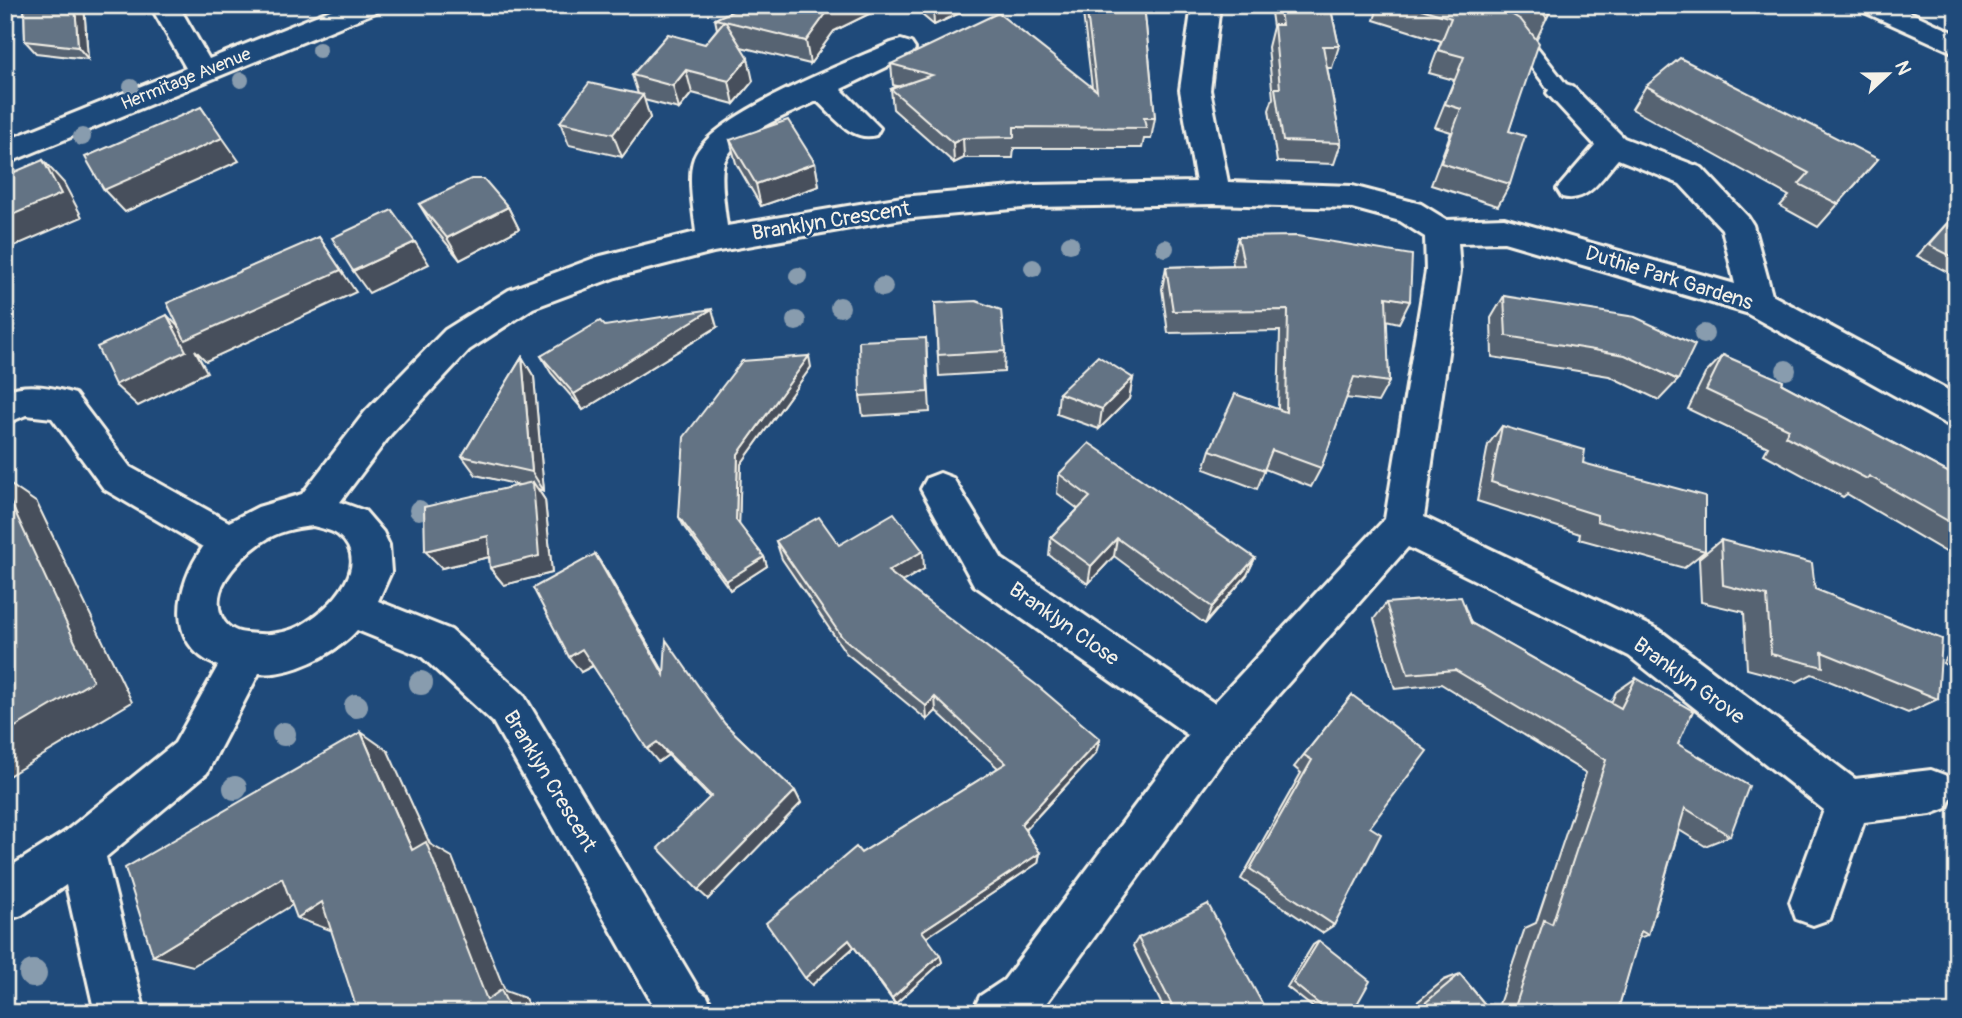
<svg xmlns="http://www.w3.org/2000/svg" width="1962" height="1018" font-family="Pangolin,sans-serif">
<style>
.lines{fill:none;stroke-linecap:round;stroke-linejoin:round}
.lane-casing{stroke:#f4f1e8;stroke-width:6}
.street-casing{stroke:#f4f1e8;stroke-width:6}
.lane{fill:#1f4a7a;fill-rule:evenodd}
.street{fill:#1f4a7a;fill-rule:evenodd}
.tree{fill:#889cae}
.wall{fill:#566372;stroke:#f4f1e8;stroke-width:2}
.shaded-wall{fill:#46505c;stroke:#f4f1e8;stroke-width:2}
.building{fill:#647384;stroke:#f4f1e8;stroke-width:2}
.labels{text-anchor:middle;dominant-baseline:central;stroke-width:5;stroke-linejoin:round;paint-order:stroke}
.far-street-label{font-size:18px;fill:#f4f1e8;stroke:#1f4a7a}
.street-label{font-size:21px;fill:#f4f1e8;stroke:#1f4a7a}
</style>
<rect width="100%" height="100%" fill="#1f4a7a"/>
<filter id="ink" filterUnits="userSpaceOnUse"><feTurbulence type="fractalNoise" baseFrequency=".0143" numOctaves="2"/><feDisplacementMap in="SourceGraphic" scale="14" xChannelSelector="R" yChannelSelector="G"/><feConvolveMatrix kernelMatrix="1 2 1 2 8 2 1 2 1" color-interpolation-filters="sRGB"/></filter>
<g filter="url(#ink)">
<g class="lines">
<g class="lane-casing">
<path id="lane" d="M1513,27L1526,33L1569,88L1572,93L1569,98H1555L1512,41L1503,33L1506,29Z"/>
</g>
<g class="street-casing">
<g id="street">
<path d="M150,5H178L209,59L343,5H382L378,11L5,164V141L186,68Z"/>
<path d="M1192,5H1220L1210,90L1228,182L1352,186L1421,204L1447,220L1504,218L1735,284L1722,229L1680,184L1618,159C1602,177 1588,204 1562,197L1557,189L1595,145L1547,93L1552,86L1562,83L1572,86L1624,138L1702,168L1748,217L1753,225L1772,295L1957,395V428L1944,423L1746,313L1504,242L1458,243L1460,271L1424,517L1659,630L1855,779L1931,770L1947,776L1953,792L1947,808L1931,814L1864,822L1830,919L1813,925L1796,919L1790,902L1824,810L1629,656L1408,547L1233,746L1039,1013H972L980,996L1004,980L1188,735L974,585L921,489L927,478L940,473L953,478L1002,559L1214,703L1385,519L1426,271L1425,237L1400,221L1352,208L1214,204L1034,207L902,219L713,252L616,277L533,308L469,350L391,434L340,502L365,511L383,532L389,545L391,572L378,601L451,630L523,694L699,990L707,996L715,1013H658L493,722L421,656L357,630C337,653 290,677 259,673L207,773L106,857L145,1013H95L66,885L22,915L5,921V870L65,832L175,743L218,666C164,645 176,585 203,547L104,489L52,418L26,415L5,424V391C26,382 53,387 75,394L130,467L229,522L258,507L302,494L365,412L445,330L509,290L597,257L696,232C694,213 687,176 694,158C711,114 847,63 891,43L901,40L911,43L915,49L911,55L841,89L880,128L876,135C851,142 834,116 817,101C790,114 739,132 725,160C719,173 725,211 727,226L902,197L1034,185L1196,182L1180,90ZM313,526C320,528 332,530 338,535C377,566 323,617 293,629C277,635 263,635 246,633C219,631 212,602 225,580C234,565 248,552 262,542C278,531 295,528 313,526Z"/>
<path d="M1858,5H1895L1957,34V54L1862,11Z"/>
</g>
</g>
<use href="#lane" class="lane"/>
<use href="#street" class="street"/>
</g>
<g class="tree">
<circle cx="319" cy="50" r="8"/>
<circle cx="241" cy="80" r="8"/>
<circle cx="131" cy="87" r="8"/>
<circle cx="82" cy="137" r="9"/>
<circle cx="1070" cy="244" r="9"/>
<circle cx="1165" cy="248" r="9"/>
<circle cx="1033" cy="268" r="9"/>
<circle cx="798" cy="276" r="9"/>
<circle cx="883" cy="287" r="10"/>
<circle cx="840" cy="307" r="10"/>
<circle cx="796" cy="321" r="10"/>
<circle cx="1704" cy="334" r="10"/>
<circle cx="1786" cy="370" r="10"/>
<circle cx="419" cy="510" r="10"/>
<circle cx="421" cy="683" r="12"/>
<circle cx="356" cy="706" r="12"/>
<circle cx="284" cy="734" r="12"/>
<circle cx="235" cy="788" r="12"/>
<circle cx="33" cy="974" r="14"/>
</g>
<g class="wall">
<path d="M24,5H84L88,59L36,53L25,41Z"/>
<path d="M745,5H887L834,31L810,64L741,47L753,81L734,104L692,93L679,109L644,100L650,118L622,157L569,145L560,122L638,94L632,75L705,44L717,29L715,19Z"/>
<path d="M910,5H977L934,25Z"/>
<path d="M1082,5H1144L1155,118L1151,139H1144L1142,148H1014L1013,158H964L954,163L893,109L891,89L897,86L893,85L891,64L1092,87Z"/>
<path d="M1270,5H1330L1339,46L1332,68H1327L1341,143L1334,164L1277,162L1269,110L1273,98L1268,47L1273,27Z"/>
<path d="M1379,5H1553L1536,40L1509,131L1510,184L1498,206L1431,185L1451,132L1435,127L1454,80L1429,73L1441,41L1374,20Z"/>
<path d="M1646,86L1878,159L1818,227L1780,206L1789,196L1632,109Z"/>
<path d="M730,140L815,163L819,186L761,206L736,163Z"/>
<path d="M419,204L508,207L519,229L460,260L433,227Z"/>
<path d="M1957,212V277L1917,256Z"/>
<path d="M1238,237L1410,301L1399,323L1386,320L1389,382L1378,402L1346,398L1321,468L1311,487L1265,469L1257,489L1204,469L1210,450L1278,409L1280,331L1168,333L1162,289L1166,267L1233,265L1232,259Z"/>
<path d="M1504,296L1678,380L1659,400L1609,376L1492,357L1491,318Z"/>
<path d="M935,303L1005,351L1004,372L939,376Z"/>
<path d="M605,326L717,327L583,410L551,373L541,356Z"/>
<path d="M926,338L930,412L863,416L860,396Z"/>
<path d="M1723,355L1782,384L1957,477V562L1948,556L1949,554L1847,494L1843,497L1764,454L1768,447L1688,409L1705,374Z"/>
<path d="M522,357L534,377L544,491L538,489L545,500L552,573L504,585L490,568L489,557L442,568L519,485L476,475L462,456Z"/>
<path d="M811,367L741,464L739,525L764,557L767,566L730,590L684,527L679,517Z"/>
<path d="M1133,378L1129,399L1099,429L1057,414L1059,393Z"/>
<path d="M1502,426L1583,463L1705,551L1684,568L1579,539L1580,534L1477,501L1488,445Z"/>
<path d="M1059,474L1255,558L1247,575L1205,624L1114,556L1088,584L1049,555L1051,537L1078,509L1057,493Z"/>
<path d="M1721,540L1815,589L1938,699L1908,713L1812,674L1797,682L1747,669L1744,612L1701,602L1699,558Z"/>
<path d="M776,541L839,545L924,569L902,582L1096,753L1025,830L1040,853L1038,863L926,937L942,962L895,1004L854,947L812,985L861,853L998,768L936,711L927,720L846,653L782,559Z"/>
<path d="M595,554L606,571L664,673L725,724L795,791L801,803L708,899L710,798L668,755L658,762L593,666L581,672Z"/>
<path d="M1386,603L1471,623L1611,703L1616,692L1636,678L1678,744L1730,836L1705,846L1679,830L1648,935L1638,938L1617,1013H1496L1525,928L1536,923L1586,773L1441,684L1395,689L1374,619Z"/>
<path d="M1957,642V672L1943,663Z"/>
<path d="M1352,695L1370,827L1334,925L1322,933L1241,879L1301,773L1294,767Z"/>
<path d="M1138,938L1265,1013H1166L1133,946Z"/>
<path d="M1319,941L1352,1013H1320L1287,987L1313,945Z"/>
<path d="M1460,974L1492,1013H1404L1444,980Z"/>
</g>
<g class="shaded-wall">
<path d="M75,5H84L88,59L78,47Z"/>
<path d="M836,5H887L834,31L810,64L806,41L830,8Z"/>
<path d="M933,5H977L934,25Z"/>
<path d="M748,58L753,81L734,104L729,81Z"/>
<path d="M686,70L692,93L679,109L673,86Z"/>
<path d="M643,95L650,118L622,157L613,134Z"/>
<path d="M201,107L239,161L125,212L104,190Z"/>
<path d="M963,138L964,158L954,163L953,143Z"/>
<path d="M43,160L64,183L82,217L5,250V218Z"/>
<path d="M815,163L819,186L761,206L756,184Z"/>
<path d="M508,207L519,229L460,260L447,238Z"/>
<path d="M319,237L356,292L206,361L195,350L207,372L138,406L115,385L167,315L187,336Z"/>
<path d="M415,242L429,264L369,293L353,271Z"/>
<path d="M712,309L717,327L583,410L574,394Z"/>
<path d="M809,356L811,367L741,464L739,530L736,520L738,454Z"/>
<path d="M522,357L534,377L544,491L532,472Z"/>
<path d="M1133,378L1129,399L1099,429L1102,409Z"/>
<path d="M5,481L37,503L132,702L5,778Z"/>
<path d="M533,482L545,500L552,573L504,585L490,568Z"/>
<path d="M488,536L502,554L442,568L425,551Z"/>
<path d="M1117,538L1114,556L1088,584L1091,566Z"/>
<path d="M923,551L924,569L891,588L888,571Z"/>
<path d="M595,554L606,571L674,690L664,675Z"/>
<path d="M764,557L767,566L730,590L726,581Z"/>
<path d="M1255,558L1247,575L1205,624L1212,607Z"/>
<path d="M582,649L594,665L581,672L569,657Z"/>
<path d="M935,697L936,711L927,720L926,706Z"/>
<path d="M361,732L388,751L430,844L452,857L505,991L525,998L532,1013H512L487,1000L412,850Z"/>
<path d="M1100,739L1096,753L1020,835L1021,824Z"/>
<path d="M657,742L668,755L658,762L647,749Z"/>
<path d="M795,791L801,803L708,899L698,890Z"/>
<path d="M1040,853L1038,863L924,939L922,931Z"/>
<path d="M282,878L315,891L193,966L153,956Z"/>
<path d="M322,902L354,914L330,930L297,918Z"/>
<path d="M849,940L854,947L812,985L805,978Z"/>
<path d="M940,955L942,962L895,1004L892,998Z"/>
</g>
<g class="building">
<path d="M24,5H75L78,47L25,41Z"/>
<path d="M745,5H836L830,8L806,41L725,21L748,58L729,81L686,70L673,86L632,75L668,34L705,44L724,21L715,19Z"/>
<path d="M1086,5H1144L1155,118H1144L1146,128L1014,127V137L963,138L953,143L891,89L932,75L891,64L998,13L1097,91Z"/>
<path d="M1279,5H1330L1339,46H1323L1341,143L1283,141L1275,88H1280L1274,25H1282Z"/>
<path d="M1408,5H1489L1501,8L1521,20L1539,43L1509,131L1525,136L1510,184L1441,163L1461,109L1445,104L1464,57L1438,50L1451,18Z"/>
<path d="M1534,5H1553L1547,18L1539,8Z"/>
<path d="M1680,58L1878,159L1838,204L1799,184L1809,173L1646,86Z"/>
<path d="M589,83L643,95L613,134L560,122Z"/>
<path d="M201,107L222,138L104,190L85,157Z"/>
<path d="M788,120L815,163L756,184L730,140Z"/>
<path d="M43,160L61,194L5,218V176Z"/>
<path d="M471,179H484L508,207L447,238L419,204Z"/>
<path d="M392,210L415,242L353,271L332,238Z"/>
<path d="M1957,213V259L1929,245Z"/>
<path d="M1297,236L1412,255L1410,301L1386,297L1389,382L1354,377L1321,468L1272,450L1264,470L1210,450L1235,394L1286,412L1288,310L1173,311L1166,267L1244,265L1238,237Z"/>
<path d="M319,237L341,270L185,340L167,303Z"/>
<path d="M1504,296L1635,317L1695,345L1678,380L1625,355L1506,336Z"/>
<path d="M976,301L1001,310L1005,351L938,355L935,303Z"/>
<path d="M712,309L574,394L541,356L600,321L605,326Z"/>
<path d="M167,315L186,351L115,385L97,347Z"/>
<path d="M926,338L928,392L860,396L859,341Z"/>
<path d="M1723,355L1783,381L1782,384L1957,477V526L1869,476L1867,479L1785,436L1789,429L1706,390Z"/>
<path d="M809,356L738,454L736,520L764,557L726,581L679,517L684,437L742,361Z"/>
<path d="M1098,356L1133,378L1102,409L1059,393Z"/>
<path d="M522,357L532,472L462,456Z"/>
<path d="M1502,426L1585,450L1583,463L1705,496V551L1597,521V515L1491,482Z"/>
<path d="M1089,443L1255,558L1212,607L1117,538L1091,566L1051,537L1090,497L1059,474Z"/>
<path d="M533,482L539,556L490,568L488,536L425,551L424,507Z"/>
<path d="M5,490L93,681L5,733Z"/>
<path d="M894,513L923,551L888,571L1039,687L1100,739L1021,824L1040,853L922,931L940,955L892,998L849,940L805,978L766,923L856,847L861,853L1006,763L935,697L926,706L842,637L776,541L819,517L839,545Z"/>
<path d="M1721,540L1812,563L1815,589L1942,639L1938,699L1822,652L1823,667L1771,654L1767,596L1723,585Z"/>
<path d="M595,554L664,675L666,640L725,724L795,791L698,890L658,848L711,796L657,742L647,749L582,649L569,657L533,588Z"/>
<path d="M1461,597L1471,623L1621,708L1636,678L1693,711L1678,744L1749,786L1730,836L1685,808L1648,935L1641,931L1617,1013H1513L1544,920L1552,924L1606,760L1455,670L1408,674L1386,603Z"/>
<path d="M1352,695L1427,751L1370,827L1381,834L1334,925L1250,869L1312,760L1304,755Z"/>
<path d="M361,732L412,850L426,842L487,1000L501,990L512,1013H358L322,902L297,918L282,878L153,956L125,868Z"/>
<path d="M1208,904L1267,1012L1265,1013H1176L1138,938Z"/>
<path d="M1319,941L1370,981L1352,1013H1330L1293,983Z"/>
<path d="M1460,974L1492,1013H1422L1419,1008Z"/>
</g>
</g>
<g class="labels">
<g class="far-street-label">
<text transform="translate(186 79) rotate(-22)">Hermitage Avenue</text>
</g>
<g class="street-label">
<text transform="translate(831 221) rotate(-9)">Branklyn Crescent</text>
<text transform="translate(1669 278) rotate(17)">Duthie Park Gardens</text>
<text transform="translate(1064 624) rotate(35)">Branklyn Close</text>
<text transform="translate(1689 681) rotate(36)">Branklyn Grove</text>
<text transform="translate(550 781) rotate(59)">Branklyn Crescent</text>
</g>
</g>
<rect width="1962" height="1018" fill="none" stroke="#1f4a7a" stroke-width="28"/>
<rect x="14" y="14" width="1934" height="990" fill="none" stroke="#f4f1e8" stroke-width="2.5" filter="url(#ink)"/>
<g transform="translate(1888 74) rotate(68)" stroke="#1f4a7a" stroke-width="5" paint-order="stroke">
<path d="M0-5L12 26L0 18L-12 26Z" fill="#f4f1e8"/>
<text y="-10" font-size="19" font-weight="bold" text-anchor="middle" fill="#f4f1e8">N</text>
</g>
</svg>
